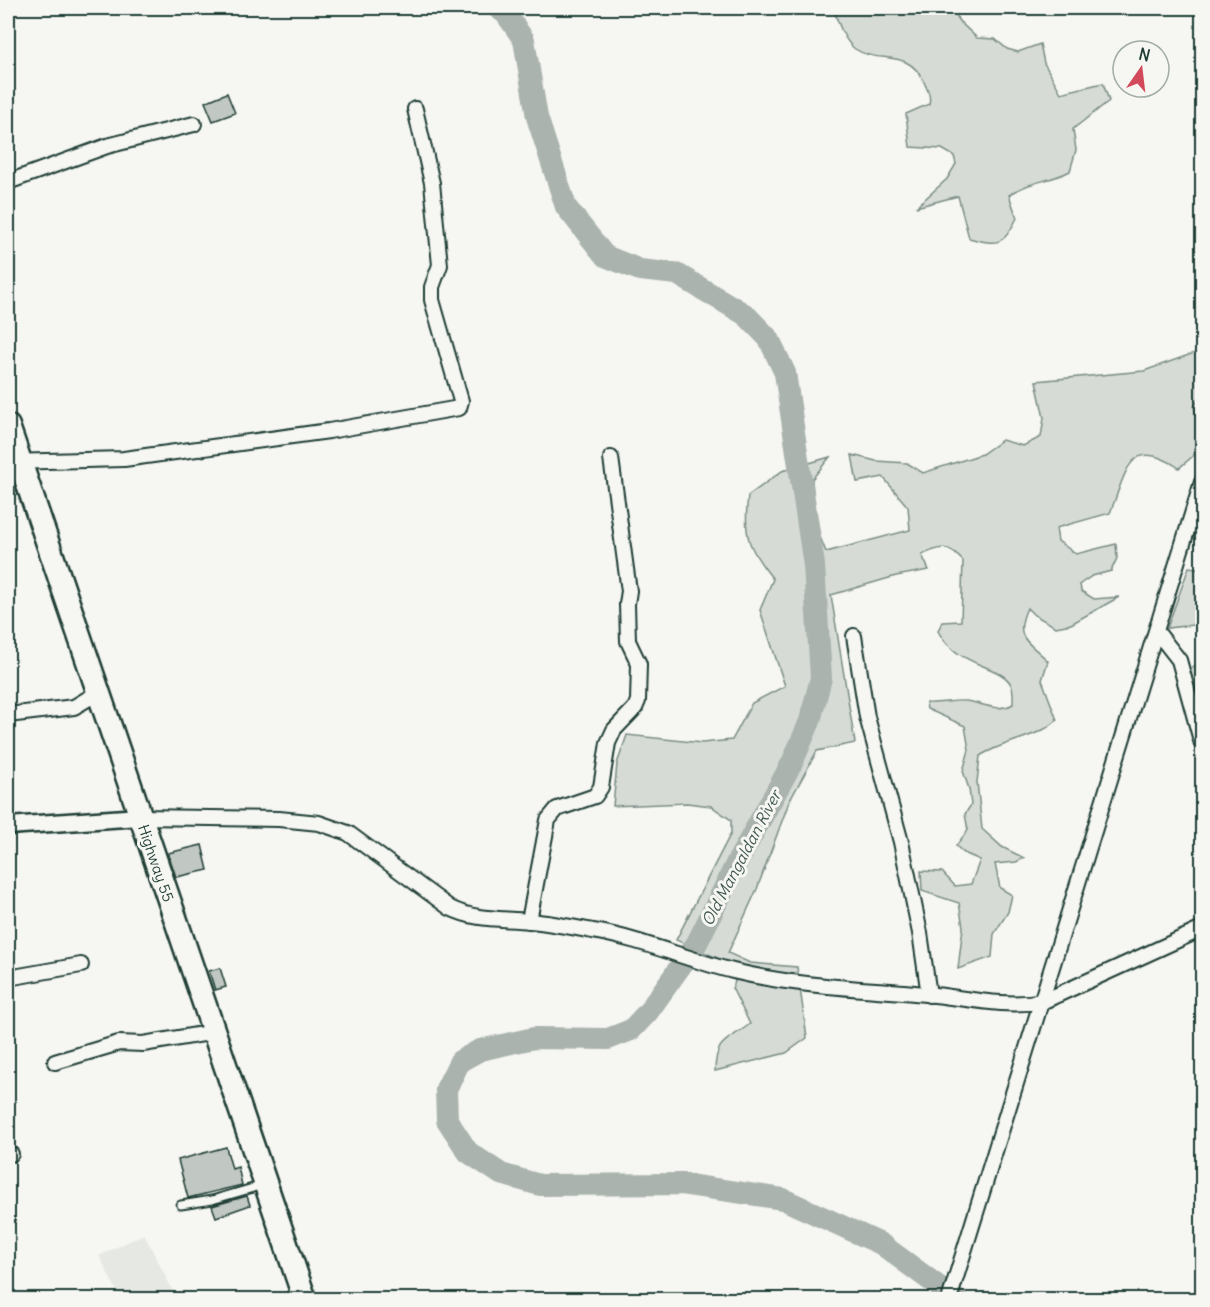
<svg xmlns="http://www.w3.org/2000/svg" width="1210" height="1307" font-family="Delius,sans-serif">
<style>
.built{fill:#e6e8e4}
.green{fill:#d6dbd6;stroke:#7a8c85;stroke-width:1.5}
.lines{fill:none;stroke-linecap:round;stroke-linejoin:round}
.river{stroke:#aab3ae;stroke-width:22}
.building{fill:#c1c8c3;stroke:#1f3d34;stroke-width:1.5}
.service-casing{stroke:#1f3d34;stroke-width:11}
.minor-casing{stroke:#1f3d34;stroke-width:18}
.tertiary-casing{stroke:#1f3d34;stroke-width:21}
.trunk-casing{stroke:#1f3d34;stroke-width:27}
.service{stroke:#f6f6f2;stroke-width:7}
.minor{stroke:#f6f6f2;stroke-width:14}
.tertiary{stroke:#f6f6f2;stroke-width:16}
.trunk{stroke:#f6f6f2;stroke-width:22}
.labels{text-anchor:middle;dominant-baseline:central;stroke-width:6;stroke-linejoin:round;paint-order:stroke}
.street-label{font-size:15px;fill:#1f3d34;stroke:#f6f6f2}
.water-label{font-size:16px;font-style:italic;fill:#425a52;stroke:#f6f6f2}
</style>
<rect width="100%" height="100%" fill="#f6f6f2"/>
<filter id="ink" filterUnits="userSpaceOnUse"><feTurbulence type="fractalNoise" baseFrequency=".0167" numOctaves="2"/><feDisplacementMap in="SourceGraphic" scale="12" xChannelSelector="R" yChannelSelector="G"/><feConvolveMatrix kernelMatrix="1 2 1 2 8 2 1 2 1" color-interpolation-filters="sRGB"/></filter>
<g filter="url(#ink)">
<path class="built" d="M144,1234L177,1299H121L99,1256Z"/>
<g class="green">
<path d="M833,8H955L958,20L977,38L995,39L1007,49L1018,52L1040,44L1044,63L1061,93L1103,83L1109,101L1073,129L1076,150L1070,171C1050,182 1028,181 1009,195L1017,218C1003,245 999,246 969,238L958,196L916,207L947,179L956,164L954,156L942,149L910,147L906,114L929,104C931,95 928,91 924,82C908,47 879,65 855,49C843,40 838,21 833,8Z"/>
<path d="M1197,352L1202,353V394L1194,407L1202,442L1193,456L1179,468C1128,434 1126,474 1110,513L1056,528L1058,541L1076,554L1116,544L1117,558L1111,571L1092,576L1080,584L1081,591L1094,599L1119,597L1071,624L1056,627L1034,615L1027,608C1013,639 1028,641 1048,661L1042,680L1057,720C1041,737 1003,741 980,756L977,782L982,829L1002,847L1024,858L1016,862L995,864L1000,888L1012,895L1008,912L994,934L992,957L958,969L963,927L959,903L922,891L921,871L942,872L955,886L971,884L980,860L964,853L956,846L968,830L965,814L971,805L969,789L963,771L969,750L965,726L927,709L926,703C939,704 953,700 966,701C982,703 998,713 1013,704C1013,698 1014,690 1011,685C1003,665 956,667 938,631L942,622L961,621L963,561C948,545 942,545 922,555L929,570L896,576L831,595L855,743L817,751L789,802L757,889L728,953L750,963L797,967L807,1038L786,1053L715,1071C716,1038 727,1042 750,1024L732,988L735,982L729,963L676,940L731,833V820L711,806L687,803L613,806L617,764L627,735L702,743L732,740L752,703L785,686L760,610L773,579C748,548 743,536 748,496L782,471L830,457L812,479L815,524L826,552L910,530L908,507L883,477L857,482L852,455L876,461L907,463L923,473L982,454L1002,440L1023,446L1041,437L1044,418L1036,381L1144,371Z"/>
<path d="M1189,567L1202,569V624L1167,628Z"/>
<path d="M1202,664V705L1188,708L1180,680L1194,666Z"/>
</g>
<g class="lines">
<path class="river" d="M498,8L506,14L524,40L537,117L566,207L605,256L640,270L677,274L746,315L769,339L785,373L814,565L821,678L810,721L792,763L736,864L697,943L648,1012L631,1030L608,1039L534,1038L480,1050L460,1061L446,1089L447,1120L468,1152L501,1174L540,1185L681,1184L783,1199L881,1244L957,1300"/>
</g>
<g class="building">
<path d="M227,93L235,113L213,121L205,102Z"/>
<path d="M202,845L208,870L176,877L168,853Z"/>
<path d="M220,968L226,987L215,990L209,971Z"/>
<path d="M226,1147L232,1169L238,1167L242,1185L188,1198L178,1160Z"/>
<path d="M247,1196L250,1205L216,1217L212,1206Z"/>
</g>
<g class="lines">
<g class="service-casing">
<g id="service">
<path d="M181,1205L212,1200L263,1185"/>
<path d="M285,1300L297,1289"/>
</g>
</g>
<g class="minor-casing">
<g id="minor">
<path d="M8,182L107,146L194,124"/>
<path d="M8,462L124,459L329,431L459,408L461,401L432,300V287L440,265L432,183L415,109"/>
<path d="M1157,632L1179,660L1202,744"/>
<path d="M854,636L867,717L901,842L920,933L929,995"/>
<path d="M8,715L74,707L99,692"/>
<path d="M140,817L279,819L319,823L348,833L450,908C476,921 501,918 530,921C551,923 572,927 593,931C641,939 685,959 733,971C799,987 859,988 926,994C967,998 1003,1008 1044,1001L1202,929"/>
<path d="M529,921L548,820L557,809L595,796L601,787L608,743L614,730L635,708L638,701L639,664L628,641L627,604L629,591L611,458"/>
<path d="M8,978L81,965"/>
<path d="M55,1062L119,1043L143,1044L215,1032"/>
<path d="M8,1154H11"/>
<path d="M949,1300L1202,482"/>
</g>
</g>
<g class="tertiary-casing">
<path id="tertiary" d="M8,826L140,817"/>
</g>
<g class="trunk-casing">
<path id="trunk" d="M8,426L305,1300"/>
</g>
<use href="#service" class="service"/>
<use href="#minor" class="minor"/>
<use href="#tertiary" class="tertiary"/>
<use href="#trunk" class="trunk"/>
</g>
</g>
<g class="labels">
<g class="street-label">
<text transform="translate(156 863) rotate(71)">Highway 55</text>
</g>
<g class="water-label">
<text transform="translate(741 858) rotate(-62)">Old Mangaldan River</text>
</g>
</g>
<rect width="1210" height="1307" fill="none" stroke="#f6f6f2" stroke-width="30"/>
<rect x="15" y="15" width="1180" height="1277" fill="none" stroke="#1f3d34" stroke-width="2" filter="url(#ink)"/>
<g transform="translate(1141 69) rotate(14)"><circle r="28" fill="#f6f6f2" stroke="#a0aca6" stroke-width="1.5"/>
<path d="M0-4.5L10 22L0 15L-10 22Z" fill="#d1495b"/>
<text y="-9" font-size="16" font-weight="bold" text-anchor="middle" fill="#1f3d34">N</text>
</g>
</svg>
